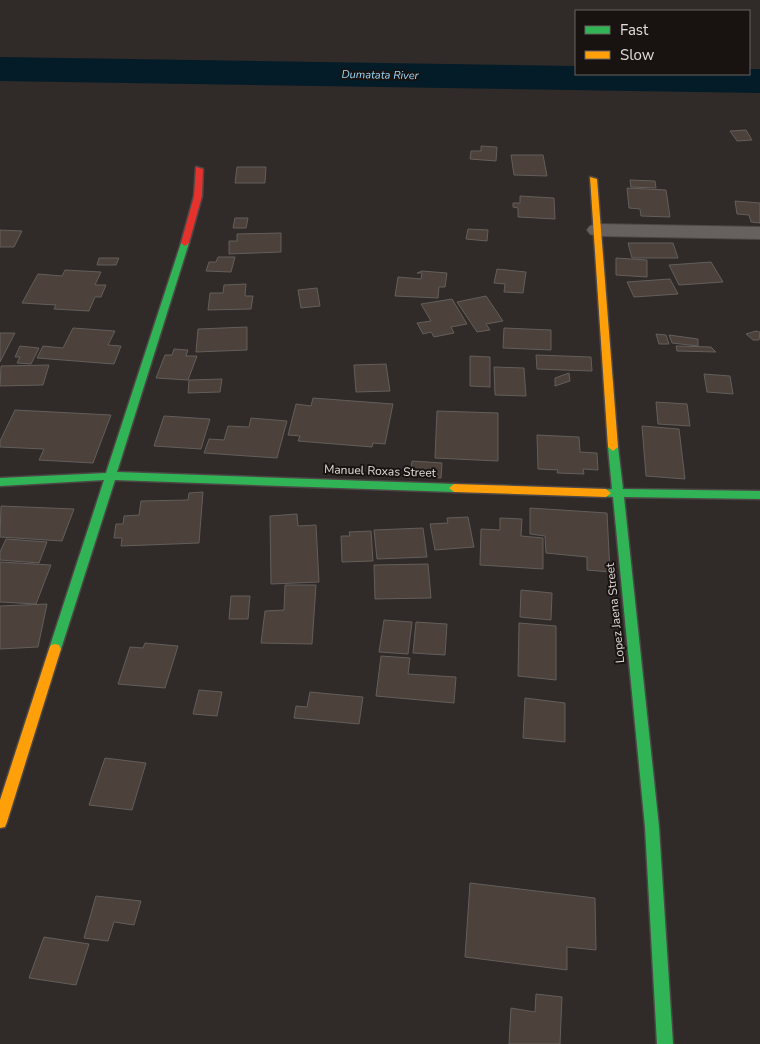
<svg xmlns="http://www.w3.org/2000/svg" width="760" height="1044" font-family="'Nunito Sans',sans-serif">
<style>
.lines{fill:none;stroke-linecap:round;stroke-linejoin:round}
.river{fill:#041b28;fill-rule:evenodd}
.building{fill:#4c423b;stroke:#635e5b}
.street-casing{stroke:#4c4746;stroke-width:2}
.fast-casing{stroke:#4c4746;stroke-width:3}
.slow-casing{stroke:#4c4746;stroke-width:3}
.jam-casing{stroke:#4c4746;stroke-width:3}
.street{fill:#66615f;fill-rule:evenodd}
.fast{fill:#30b455;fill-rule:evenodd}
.slow{fill:#ff9f0a;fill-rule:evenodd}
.jam{fill:#e5322d;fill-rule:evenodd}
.labels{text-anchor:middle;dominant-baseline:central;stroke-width:4;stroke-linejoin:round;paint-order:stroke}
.far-water-label{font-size:11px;font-style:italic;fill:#9adafd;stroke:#181311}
.street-label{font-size:12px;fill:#e3dcd9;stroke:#181311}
</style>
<rect width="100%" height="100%" fill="#302a28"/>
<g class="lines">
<path class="river" d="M0,57L576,66V74H749V69H760V93L0,81Z"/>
</g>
<g class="building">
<path d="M746,130L752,140L737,141L730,131Z"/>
<path d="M481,146L497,147L496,161L470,159L471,151H481Z"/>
<path d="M511,155H543L547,176L514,175Z"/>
<path d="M237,167H266L265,183H235Z"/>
<path d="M630,180L655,181L656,188L631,187Z"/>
<path d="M627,188L666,190L670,217L641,216L640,209L629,208Z"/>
<path d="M520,196L554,198L555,219L518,217V208L513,207V203H520Z"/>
<path d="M735,201L760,203V223L751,222L749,215L737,214Z"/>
<path d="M235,218H248L246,228H233Z"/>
<path d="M468,229L488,230L487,241L466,239Z"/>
<path d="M0,230L22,231L14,247H0Z"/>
<path d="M281,233V252L229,254V241H237V234Z"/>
<path d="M628,243H673L678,258H632Z"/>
<path d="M218,257H235L231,272L206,271L209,262H216Z"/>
<path d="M99,258H119L116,265H97Z"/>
<path d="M616,258L647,260V277L616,275Z"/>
<path d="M711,262L723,282L679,285L669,265Z"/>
<path d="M497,269L526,272L523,293L504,292L505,284L494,283Z"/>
<path d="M65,270L101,272L95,285H106L101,297H95L89,311L54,309L56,305L22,303L38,274L62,276Z"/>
<path d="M422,271L447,273L445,287H439L438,298L395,296L398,277L421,279L422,273H417Z"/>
<path d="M670,279L678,294L634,297L627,282Z"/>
<path d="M246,284L245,296H253L251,309L208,310L210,293H223L224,285Z"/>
<path d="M317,288L320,306L301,308L298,290Z"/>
<path d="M486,296L503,321L486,324L490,330L477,332L457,302Z"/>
<path d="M452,299L467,324L451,327L454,333L434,337L431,332L423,334L417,323L431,321L421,304Z"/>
<path d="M247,327V350L196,352L198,329Z"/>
<path d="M73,328L115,331L108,345L121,346L114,364L37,358L43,346L63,348Z"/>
<path d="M504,328L551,330V350L503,348Z"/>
<path d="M756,331L760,332L759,340H753L746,334Z"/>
<path d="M0,333H15L0,362Z"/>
<path d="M656,334L666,335L669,344H659Z"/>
<path d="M669,335L698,339V346L672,343Z"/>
<path d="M20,346L39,348L31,364L17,363L20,357H15Z"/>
<path d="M676,346L711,347L716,352L677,351Z"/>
<path d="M174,349L188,350L186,356H197L188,380L156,378L165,355H172Z"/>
<path d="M536,355L591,357L592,371L537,369Z"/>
<path d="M470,356L490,357V387L470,386Z"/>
<path d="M386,364L390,391L356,392L354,365Z"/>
<path d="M49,365L43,385L0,386L1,366Z"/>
<path d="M494,367L524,368L526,396L495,395Z"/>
<path d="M569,373L570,381L555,386V378Z"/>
<path d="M704,374L730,376L733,394L707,392Z"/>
<path d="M222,379L220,392L188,393L189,380Z"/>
<path d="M313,398L393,404L385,444L373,443L372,447L298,441L300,436L288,435L296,404L311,406Z"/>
<path d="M656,402L687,404L690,426L658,424Z"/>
<path d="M15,410L111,415L93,463L39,460L44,449L0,447V441Z"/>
<path d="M437,411L498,413V461L435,458Z"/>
<path d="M164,416L210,419L201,449L154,446Z"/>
<path d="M251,418L287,421L277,458L204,453L209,439L224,440L228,426L249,427Z"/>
<path d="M642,426L679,429L685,479L646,476Z"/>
<path d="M537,435L579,437L580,452L597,453L598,470L583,469L584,474L557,473L558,470L538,469Z"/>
<path d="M412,461L442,463L441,478L410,476Z"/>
<path d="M203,492L199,543L121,546L122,538H114L116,524H123L124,516L139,515L141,501L188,500L189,493Z"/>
<path d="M1,506L74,509L62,541L0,537Z"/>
<path d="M530,508L607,513L610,572L587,570V557L546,553L545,536L530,534Z"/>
<path d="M297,514L298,526L316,525L319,582L271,584L270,516Z"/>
<path d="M468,517L474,547L435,550L430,524L448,523L447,518Z"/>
<path d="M500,518L522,519L521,536L543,538V569L480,565L481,529L500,530Z"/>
<path d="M423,528L427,557L377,559L374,530Z"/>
<path d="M371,531L373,561L342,562L341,536H350L349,532Z"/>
<path d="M6,539L47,542L39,563L0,560V552Z"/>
<path d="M0,562L51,565L36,604L0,602Z"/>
<path d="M428,564L431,598L375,599L374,565Z"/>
<path d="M285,585H316L312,644L261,643L265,611L284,610Z"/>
<path d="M521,590L552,593L551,620L520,617Z"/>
<path d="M231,596H250L248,619H229Z"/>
<path d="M47,604L38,647L0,649V606Z"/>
<path d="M384,620L412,622L408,654L379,652Z"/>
<path d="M416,622L447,624L445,655L413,653Z"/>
<path d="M519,623L556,626V680L518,676Z"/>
<path d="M145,643L178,646L165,688L118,684L130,647L143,648Z"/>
<path d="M381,656L410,658L408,674L456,677L454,703L376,696Z"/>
<path d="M199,690L222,692L217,716L193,714Z"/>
<path d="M310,692L363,697L359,724L294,718L296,706L307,707Z"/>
<path d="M525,698L565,703V742L523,738Z"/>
<path d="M105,758L146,763L132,810L89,805Z"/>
<path d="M470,883L595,898L596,950L567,947V970L465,957Z"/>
<path d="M96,896L141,901L134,925L114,922L108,941L84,938Z"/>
<path d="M44,937L89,944L76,985L29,978Z"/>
<path d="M536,994L562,997L560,1044H509L511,1008L535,1012Z"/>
</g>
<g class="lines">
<g class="street-casing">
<path id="street" d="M597,224L760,227V239L597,236L590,234L587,230L590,226Z"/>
</g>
<g class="fast-casing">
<g id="fast">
<path d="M185,240L189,243L117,472L454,484L459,488L454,492L115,480L61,649L59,653L55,654L51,653L49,649L104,480L0,486V478L106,473L181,243Z"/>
<path d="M613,443L618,447L623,489L760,491V499L624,497L659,827L673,1044H657L645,827L613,497L602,496L601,493L602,490L612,489L608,447Z"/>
</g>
</g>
<g class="slow-casing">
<g id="slow">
<path d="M590,177L597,179L618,447L613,451L608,447Z"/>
<path d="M454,484L606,489L611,493L606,497L454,492L449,488Z"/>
<path d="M55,644L59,645L61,649L7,822L5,827L0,828V800L49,649L51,645Z"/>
</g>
</g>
<g class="jam-casing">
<path id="jam" d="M196,167L203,169L202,196L189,243L185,246L181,243L194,196Z"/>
</g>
<use href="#street" class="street"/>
<use href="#fast" class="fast"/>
<use href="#slow" class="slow"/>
<use href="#jam" class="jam"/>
</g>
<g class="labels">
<g class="far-water-label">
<text transform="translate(380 75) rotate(1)">Dumatata River</text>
</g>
<g class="street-label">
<text transform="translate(380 471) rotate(2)">Manuel Roxas Street</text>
<text transform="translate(615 613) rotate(-96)">Lopez Jaena Street</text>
</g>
</g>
<rect x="575" y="10" width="175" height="65" fill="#181311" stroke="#696361"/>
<rect x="585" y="26" width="25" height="8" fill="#30b455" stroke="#696361"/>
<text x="620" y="35" font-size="15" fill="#e3dcd9">Fast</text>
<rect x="585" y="51" width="25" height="8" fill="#ff9f0a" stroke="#696361"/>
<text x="620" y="60" font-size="15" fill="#e3dcd9">Slow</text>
</svg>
